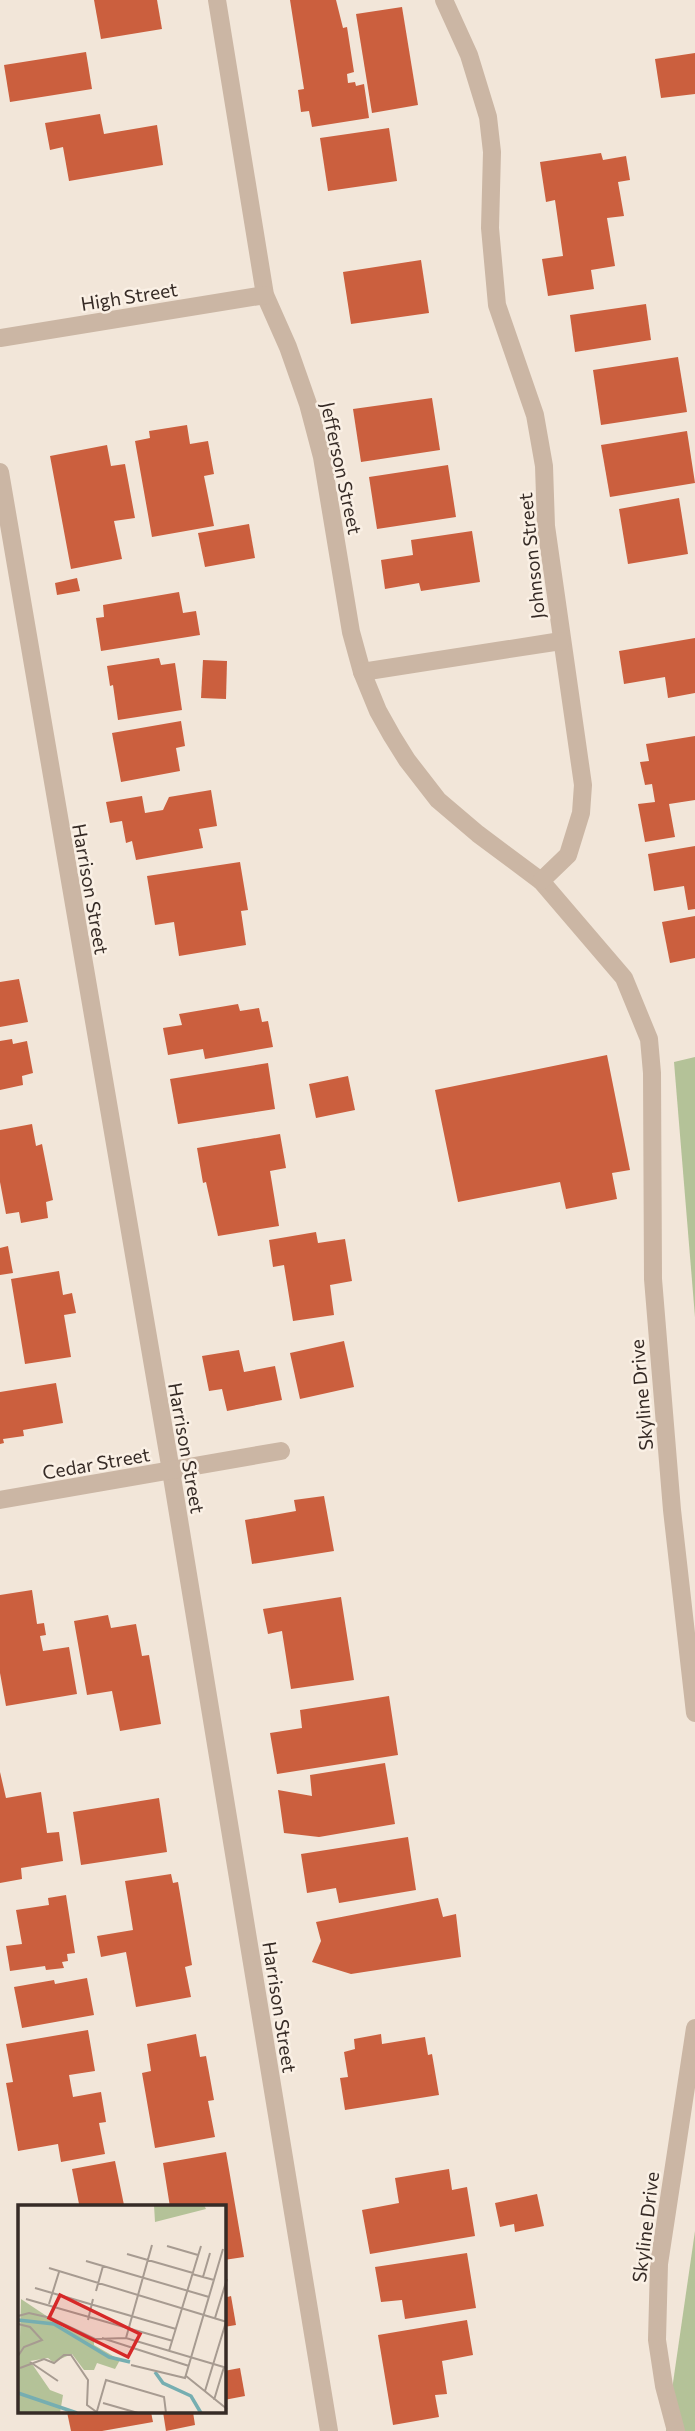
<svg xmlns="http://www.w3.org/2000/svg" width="695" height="2431" font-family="Commissioner,sans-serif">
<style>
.green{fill:#b4c298}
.building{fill:#cb5f3e}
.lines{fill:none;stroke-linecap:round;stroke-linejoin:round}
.minor{stroke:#cbb6a4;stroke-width:18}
.labels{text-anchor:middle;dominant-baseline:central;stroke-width:5;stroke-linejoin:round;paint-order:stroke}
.street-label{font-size:19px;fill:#362b26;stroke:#faf0e5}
.inset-river{fill:none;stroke:#76aeb1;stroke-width:3.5}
.inset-road{fill:none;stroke:#a79b91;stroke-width:2}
.view{fill:#d62828;fill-opacity:0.15;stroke:#d62828;stroke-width:3.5}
.inset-edge{fill:none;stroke:#362b26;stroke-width:3.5}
</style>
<rect width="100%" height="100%" fill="#f2e6d9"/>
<g class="green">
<path d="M695,1057V1317L674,1062Z"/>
<path d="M695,2231V2431H666Z"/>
</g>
<g class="building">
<path d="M94,0H157L162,29L101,39Z"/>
<path d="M290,0H336L343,28L347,27L354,72L347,74L348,83L355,82L356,86L364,84L369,118L312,127L309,111L301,112L298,90L304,89Z"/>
<path d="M402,7L418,105L372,113L356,14Z"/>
<path d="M86,52L92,89L10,102L4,65Z"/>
<path d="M695,53V94L661,98L655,59Z"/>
<path d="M100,114L104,134L157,125L163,165L69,181L63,147L50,150L45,123Z"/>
<path d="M389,128L397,181L328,191L320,138Z"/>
<path d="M601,153L603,160L626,156L630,180L618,182L624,216L607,218L615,266L591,270L594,289L548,296L542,259L563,256L555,200L546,202L540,162Z"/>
<path d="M421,260L429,313L351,324L343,272Z"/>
<path d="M646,304L651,340L575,352L570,315Z"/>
<path d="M678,357L687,412L601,425L593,370Z"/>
<path d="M432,398L440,450L361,462L353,409Z"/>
<path d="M187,425L190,444L208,441L214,474L204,476L214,526L152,537L135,441L150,438L149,431Z"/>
<path d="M687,431L695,483L610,497L601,445Z"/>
<path d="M107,445L111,466L125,464L135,518L114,521L122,559L71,569L50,456Z"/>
<path d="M448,465L456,517L377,529L369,477Z"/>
<path d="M679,498L688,554L628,564L619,509Z"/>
<path d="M249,524L255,558L205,567L198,533Z"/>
<path d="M472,531L480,582L421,591L419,583L385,589L381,560L413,555L411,540Z"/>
<path d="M77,578L80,591L57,595L55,583Z"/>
<path d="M179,592L183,613L196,611L200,635L101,651L96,618L104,617L103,605Z"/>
<path d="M695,638V693L668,698L665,677L624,684L619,651Z"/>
<path d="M159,658L161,665L175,663L182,710L118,720L113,685L110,686L107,666Z"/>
<path d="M203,660L227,661L226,699L201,698Z"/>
<path d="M181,721L185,746L176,748L180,771L121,782L112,733Z"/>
<path d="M695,736V800L669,804L675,837L645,842L638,804L655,802L652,784L645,785L640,762L649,761L646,744Z"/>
<path d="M211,790L217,826L199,829L203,848L136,860L132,841L126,843L122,821L110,823L106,802L142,796L145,813L163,810L169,797Z"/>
<path d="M695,846V909L688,910L684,886L654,891L648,854Z"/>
<path d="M240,862L248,910L241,911L246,945L179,956L174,922L155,925L147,876Z"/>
<path d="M695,916V958L670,963L662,922Z"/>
<path d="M19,979L28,1022L0,1027V982Z"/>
<path d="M238,1004L240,1011L259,1008L262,1022L268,1021L273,1047L205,1059L203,1049L168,1055L163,1028L182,1025L179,1014Z"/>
<path d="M12,1039L13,1044L27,1041L33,1073L22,1076L23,1085L0,1090V1041Z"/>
<path d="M607,1055L630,1170L612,1173L617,1199L566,1209L560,1182L458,1202L435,1090Z"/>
<path d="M268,1063L275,1109L178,1124L170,1079Z"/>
<path d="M348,1076L355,1110L316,1118L309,1084Z"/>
<path d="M32,1124L36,1146L42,1144L53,1200L46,1202L48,1218L21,1223L19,1212L6,1214L0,1182V1130Z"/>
<path d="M280,1134L286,1168L270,1171L279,1226L218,1236L206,1182L203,1183L197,1148Z"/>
<path d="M316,1232L318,1243L345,1239L352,1281L330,1285L334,1315L293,1321L284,1265L273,1267L269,1240Z"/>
<path d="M8,1246L13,1273L0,1275V1248Z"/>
<path d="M59,1271L63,1295L72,1293L76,1313L64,1315L71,1357L25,1364L11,1279Z"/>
<path d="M344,1341L354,1387L300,1399L290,1353Z"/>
<path d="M239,1350L244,1372L275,1366L282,1400L227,1411L222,1389L209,1391L202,1356Z"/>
<path d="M56,1383L63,1423L23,1430L24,1436L3,1439L4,1443L0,1444V1392Z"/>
<path d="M324,1496L334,1551L252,1564L245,1520L296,1511L294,1500Z"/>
<path d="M32,1590L37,1624L44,1623L46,1635L40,1636L43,1651L69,1647L77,1694L6,1706L0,1673V1595Z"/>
<path d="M341,1597L354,1680L291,1689L282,1631L268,1634L263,1609Z"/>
<path d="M108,1615L111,1628L136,1624L142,1656L149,1655L161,1724L120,1731L112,1691L87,1695L74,1621Z"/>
<path d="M389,1696L398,1755L277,1774L270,1733L302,1728L300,1710Z"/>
<path d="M385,1763L395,1824L319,1837L284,1833L278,1790L312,1796L310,1775Z"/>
<path d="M0,1772L6,1798L41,1792L47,1833L59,1832L63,1861L21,1868L22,1879L0,1883Z"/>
<path d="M159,1798L167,1852L81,1865L73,1812Z"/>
<path d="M408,1837L416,1890L339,1903L336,1888L307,1893L301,1854Z"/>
<path d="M171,1874L173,1883L178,1882L192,1965L185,1967L191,1997L136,2007L126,1952L101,1957L97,1936L133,1930L125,1881Z"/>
<path d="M66,1895L75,1953L67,1954L68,1961L62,1962L64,1968L46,1970L45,1966L10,1971L6,1946L22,1944L16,1910L49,1905L48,1898Z"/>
<path d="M438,1898L443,1917L456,1914L461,1957L351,1974L312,1962L321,1941L316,1922Z"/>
<path d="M87,1978L94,2015L22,2028L14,1987L54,1980L55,1984Z"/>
<path d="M88,2030L95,2071L69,2075L73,2097L101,2092L106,2122L99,2123L105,2154L61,2162L58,2144L18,2151L6,2083L13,2082L6,2044Z"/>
<path d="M196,2034L200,2057L206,2056L214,2100L208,2101L215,2137L155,2148L142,2073L151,2071L147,2044Z"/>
<path d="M381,2034L382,2044L425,2037L428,2055L432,2054L439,2095L345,2110L340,2078L348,2077L344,2052L355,2049L354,2039Z"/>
<path d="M226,2152L244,2257L224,2260V2207H170L163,2163Z"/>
<path d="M115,2161L124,2205L73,2207L79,2204L72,2169Z"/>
<path d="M449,2169L452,2190L467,2187L475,2236L370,2254L362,2210L399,2203L395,2178Z"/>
<path d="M537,2194L544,2226L515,2232L514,2224L500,2227L495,2203Z"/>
<path d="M467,2253L476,2308L405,2319L402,2300L381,2302L375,2267Z"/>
<path d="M231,2296L236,2325L224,2327V2298Z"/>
<path d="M467,2320L473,2355L442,2361L447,2394L435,2395L439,2417L393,2425L378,2335Z"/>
<path d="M240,2368L245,2396L224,2400V2371Z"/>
<path d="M67,2412H151L153,2422L102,2431H71Z"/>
<path d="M163,2412H193L195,2425L166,2431Z"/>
</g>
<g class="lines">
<g class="minor">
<path d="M217,0L265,295L288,347L308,404L322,457L351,632L362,672L378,711L392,736L407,760L438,800L478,834L541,881L624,978L649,1039L652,1073L653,1279L672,1510L695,1713"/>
<path d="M444,0L469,55L488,117L492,152L490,228L497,305L535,415L544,466L546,526L583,785L581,813L568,855L541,881"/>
<path d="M0,338L265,295"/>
<path d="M0,472L171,1471L329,2431"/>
<path d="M362,672L561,641"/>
<path d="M0,1500L281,1451"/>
<path d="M676,2431L664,2386L657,2340L659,2264L695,2028"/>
</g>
</g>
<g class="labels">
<g class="street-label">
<text transform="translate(129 296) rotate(-9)">High Street</text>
<text transform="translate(342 468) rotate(78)">Jefferson Street</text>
<text transform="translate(531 556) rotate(-96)">Johnson Street</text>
<text transform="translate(91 889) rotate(80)">Harrison Street</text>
<text transform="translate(641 1395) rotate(-95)">Skyline Drive</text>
<text transform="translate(187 1448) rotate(80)">Harrison Street</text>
<text transform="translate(96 1463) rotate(-10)">Cedar Street</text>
<text transform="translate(280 2007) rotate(81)">Harrison Street</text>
<text transform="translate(645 2227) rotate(-83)">Skyline Drive</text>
</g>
</g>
<g transform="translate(18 2205)">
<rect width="208" height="208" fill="#f2e6d9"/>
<path d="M136,0H186L188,4L137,17ZM3,94L45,122L76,134V140L102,155L97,164L79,158L76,165H66L54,149L35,157L30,153L12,156L32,185L45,190L42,208H0Z" fill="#b4c298"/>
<path class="inset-river" d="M0,115L36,119L91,152L112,157M137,167L145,178L173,191L183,208M0,188L59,208"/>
<path class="inset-road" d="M149,41L180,50M109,49L175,68M68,56L191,92M31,63L209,117M174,69L196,75M185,72L192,48M17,83L158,124M78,86L85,61M8,94L155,136M31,99L41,67M0,111L11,108L33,113L77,134L108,133L209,163M197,113L209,74M70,115L75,94M0,119L12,122L24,135L6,142L0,151M84,133L171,161M108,133L134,40M151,146L183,41M12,157L40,176M113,160L167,173L205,44M2,163L26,154L36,158L46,150H53L70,175L69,200L80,208M168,171L209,204M187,186L208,117M196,195L206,162M85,198L120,208M79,206L88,175L146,192L148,208"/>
<path class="view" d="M42,90L122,129L110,152L31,113Z"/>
<rect width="208" height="208" class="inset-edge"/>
</g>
</svg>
